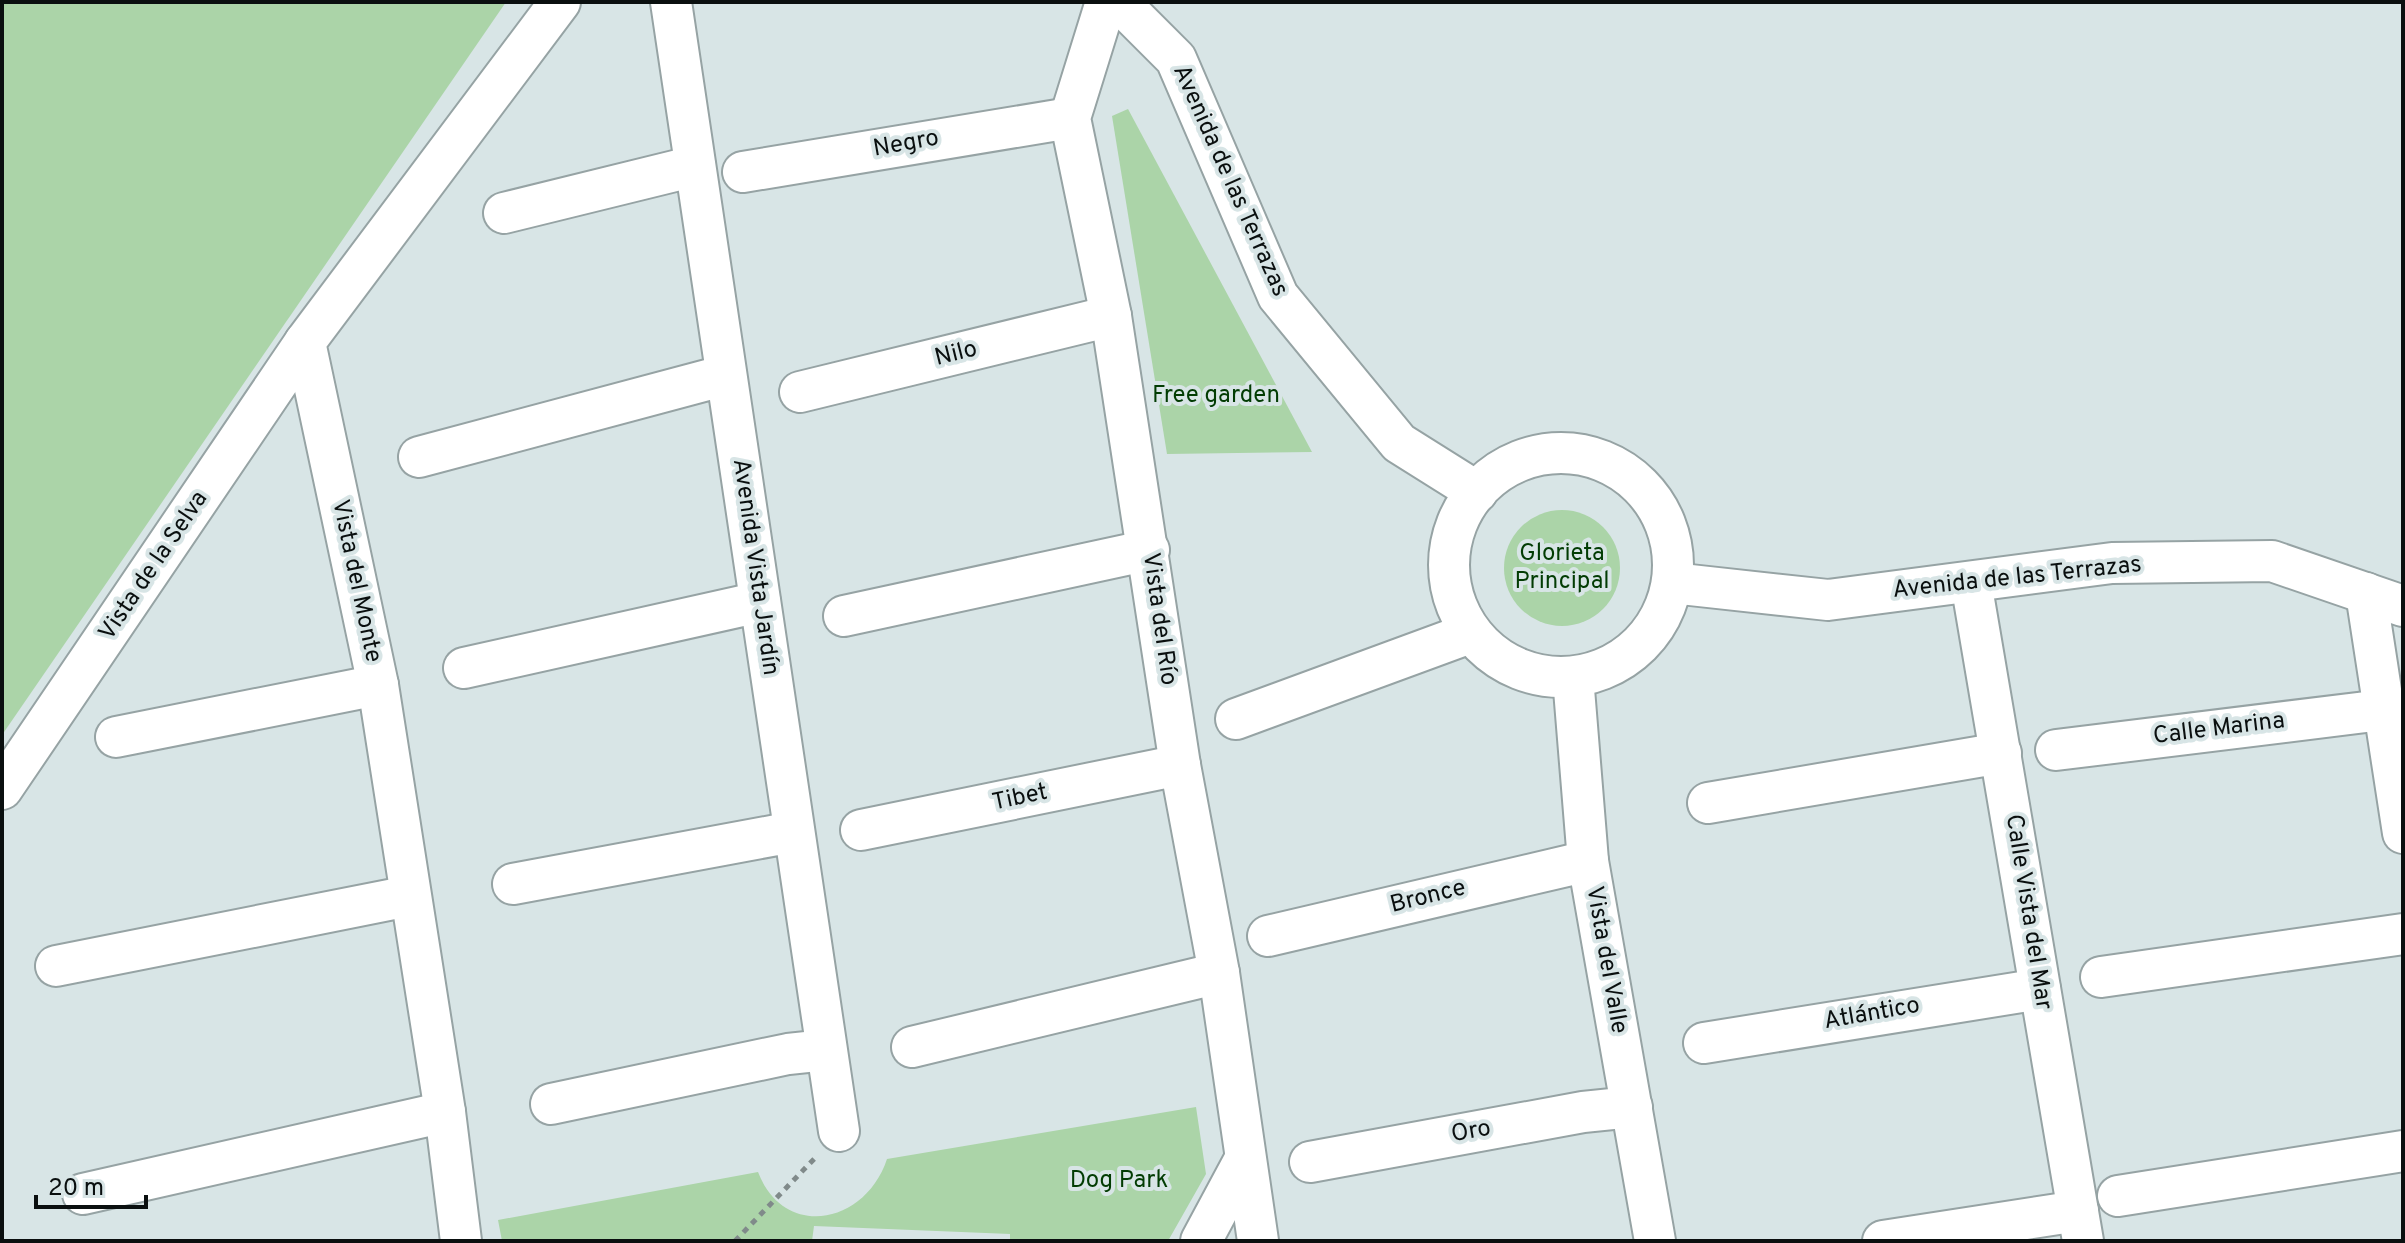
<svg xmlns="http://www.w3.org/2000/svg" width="2405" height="1243" font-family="Overpass,sans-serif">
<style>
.green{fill:#abd4a8}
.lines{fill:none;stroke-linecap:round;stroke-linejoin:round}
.street-casing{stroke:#96a3a4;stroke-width:44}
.path{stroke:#808a8a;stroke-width:5;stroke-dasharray:6 6;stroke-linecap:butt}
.street{stroke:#fff;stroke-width:40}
.labels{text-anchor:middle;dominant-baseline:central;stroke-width:8;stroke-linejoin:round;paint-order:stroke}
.street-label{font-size:24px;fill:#0a0f0f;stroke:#d8e5e6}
.park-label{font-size:24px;fill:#023c03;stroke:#d8e5e6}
</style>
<rect width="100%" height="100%" fill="#d8e5e6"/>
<g class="green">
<path d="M2,2H506L2,735Z"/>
<path d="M1128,109L1312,452L1167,454L1112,116Z"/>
<circle cx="1562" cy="568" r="58"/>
<path d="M1196,1107L1206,1174L1168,1241H1010V1234L814,1226L812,1241H502L498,1220L758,1172C784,1240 865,1225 887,1159Z"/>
</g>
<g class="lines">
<g class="street-casing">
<g id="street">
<path d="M671,2L839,1131"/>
<path d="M1106,2L1070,118L1111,316L1180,765L1219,973L1258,1241"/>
<path d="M1119,2L1176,59L1278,296L1399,443L1477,492"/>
<path d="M743,172L1070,118"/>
<path d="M504,213L695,166"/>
<path d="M800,392L1111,316"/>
<circle cx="1561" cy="565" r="112"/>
<path d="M419,457L726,375"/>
<path d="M1971,582L2083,1241"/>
<path d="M1672,583L1828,600L2112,563L2272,561L2403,606"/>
<path d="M2366,593L2403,833"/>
<path d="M844,616L1149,550"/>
<path d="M464,668L760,602"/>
<path d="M1573,677L1588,861L1655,1241"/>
<path d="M1236,719L1470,633"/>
<path d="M116,737L378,685"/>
<path d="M2056,750L2382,710"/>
<path d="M2,789L305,342"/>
<path d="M1708,803L2001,753"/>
<path d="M861,830L1180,765"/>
<path d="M513,884L793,832"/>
<path d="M1268,936L1588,861"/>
<path d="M56,966L409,896"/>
<path d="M2101,977L2403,934"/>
<path d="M1704,1043L2040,989"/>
<path d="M912,1047L1219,973"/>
<path d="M551,1104L788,1054L826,1050"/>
<path d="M1310,1162L1583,1112L1632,1107"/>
<path d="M83,1194L445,1112"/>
<path d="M2118,1196L2403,1151"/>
<path d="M461,1241L445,1112L378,685L305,342L560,2"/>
<path d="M1201,1241L1245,1159"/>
<path d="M1883,1241L2078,1211"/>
</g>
</g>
<path class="path" d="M735,1241L815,1158"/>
<use href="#street" class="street"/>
</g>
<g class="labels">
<g class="street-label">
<text transform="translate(906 144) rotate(-10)">Negro</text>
<text transform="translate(1230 181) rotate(66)">Avenida de las Terrazas</text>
<text transform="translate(956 354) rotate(-14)">Nilo</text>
<text transform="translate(154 566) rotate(-56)">Vista de la Selva</text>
<text transform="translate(755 567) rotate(82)">Avenida Vista Jardín</text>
<text transform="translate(2017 578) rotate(-6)">Avenida de las Terrazas</text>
<text transform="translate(356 581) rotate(78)">Vista del Monte</text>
<text transform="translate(1159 619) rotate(82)">Vista del Río</text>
<text transform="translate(2219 729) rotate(-7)">Calle Marina</text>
<text transform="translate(1020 798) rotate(-12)">Tibet</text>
<text transform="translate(1428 897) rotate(-14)">Bronce</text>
<text transform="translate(2028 912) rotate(81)">Calle Vista del Mar</text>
<text transform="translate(1606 960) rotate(80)">Vista del Valle</text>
<text transform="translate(1872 1014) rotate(-10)">Atlántico</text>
<text transform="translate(1471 1132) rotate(-10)">Oro</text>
</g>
<g class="park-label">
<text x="1216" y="396">Free garden</text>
<text x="1562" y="554">Glorieta<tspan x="1562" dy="28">Principal</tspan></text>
<text x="1119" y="1181">Dog Park</text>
</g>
</g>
<rect width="2405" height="1243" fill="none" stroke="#0a0f0f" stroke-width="8"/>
<path d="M36 1195v12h110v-12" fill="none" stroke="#0a0f0f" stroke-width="4"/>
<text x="48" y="1195" font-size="24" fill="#0a0f0f" stroke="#d8e5e6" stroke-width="6" paint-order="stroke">20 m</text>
</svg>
